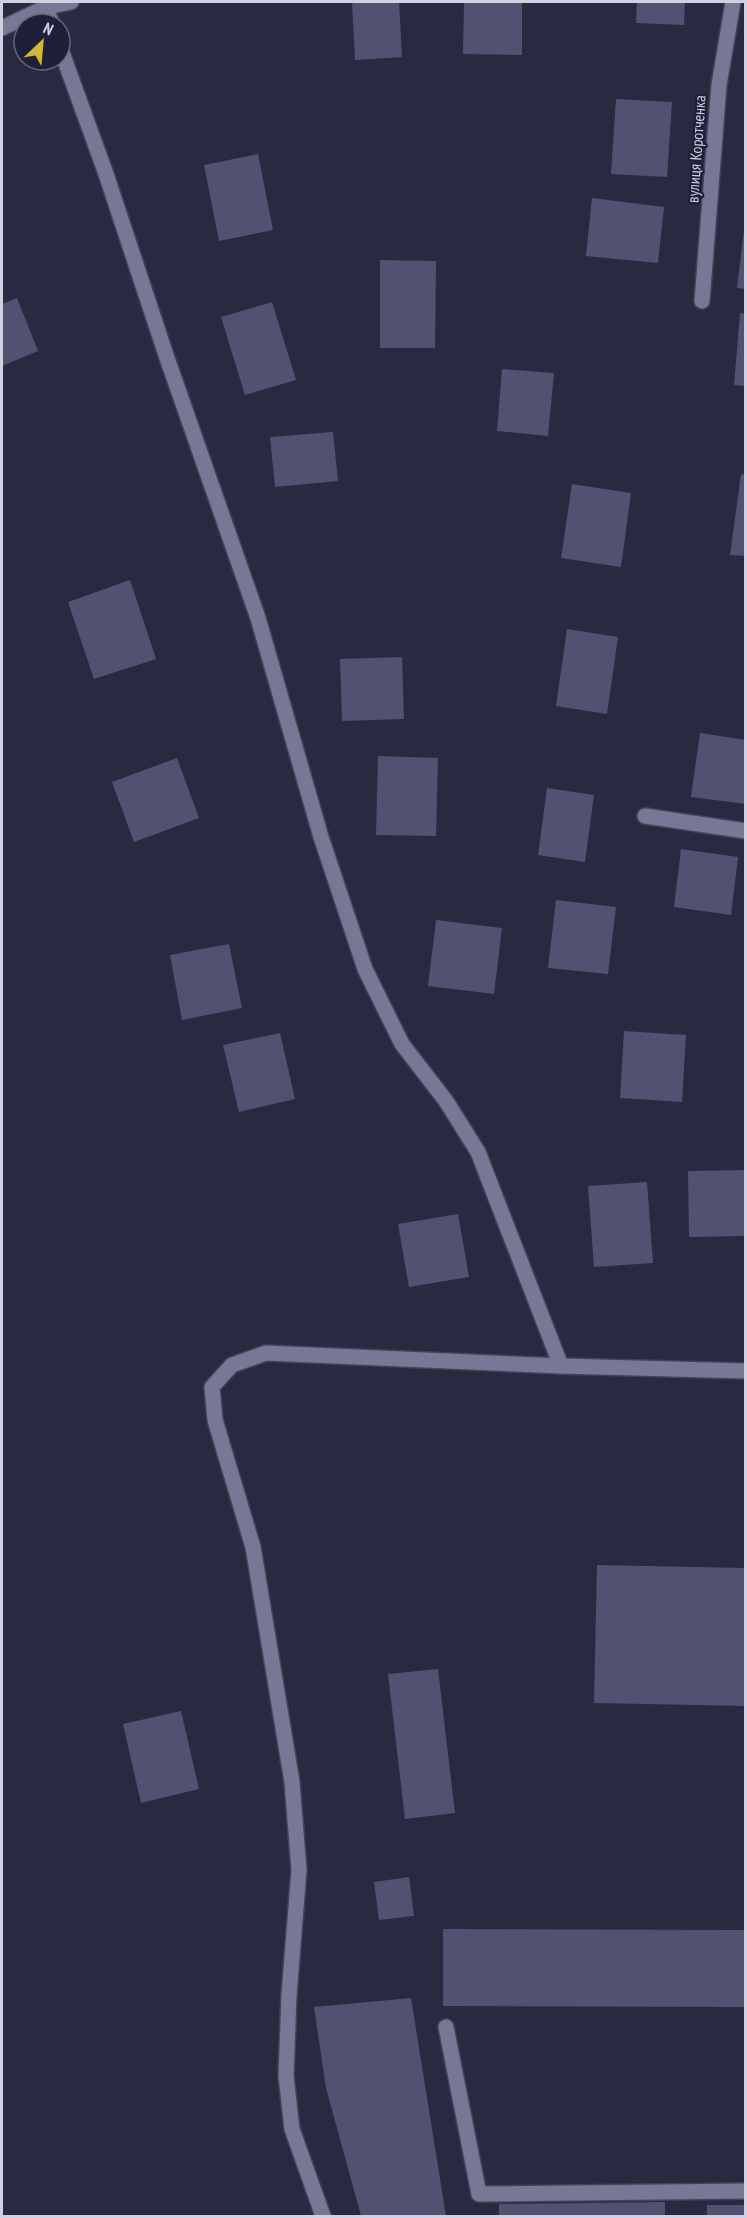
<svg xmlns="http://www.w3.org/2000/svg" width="747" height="2218" font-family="'PT Sans Narrow',sans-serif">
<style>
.building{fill:#515271}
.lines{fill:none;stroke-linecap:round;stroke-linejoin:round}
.lane-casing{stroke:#434358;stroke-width:18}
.street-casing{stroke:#434358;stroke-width:18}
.lane{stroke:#767896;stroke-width:15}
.street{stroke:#767896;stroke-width:15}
.labels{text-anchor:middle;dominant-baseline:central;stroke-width:4.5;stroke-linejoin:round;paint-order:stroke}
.street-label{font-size:16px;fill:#cfd1e1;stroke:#1f2038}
</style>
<rect width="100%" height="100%" fill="#292942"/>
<g class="building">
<path d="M352,2H399L402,57L355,60Z"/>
<path d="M464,2H522V55L463,54Z"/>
<path d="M637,2H685L684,25L636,23Z"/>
<path d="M616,99L672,102L667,177L611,174Z"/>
<path d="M258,154L273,230L219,241L204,165Z"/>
<path d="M592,198L664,207L658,263L586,256Z"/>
<path d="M744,230H746V289L737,288Z"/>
<path d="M380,260L436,261L435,348H380Z"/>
<path d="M17,298L38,351L2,366V304Z"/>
<path d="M272,302L296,380L245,395L221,317Z"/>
<path d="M740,313L746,314V386L734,385Z"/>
<path d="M502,369L554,373L548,436L497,431Z"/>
<path d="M333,432L338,481L275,487L270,437Z"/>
<path d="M741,474L746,475V556L730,555Z"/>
<path d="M572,484L631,493L621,567L561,558Z"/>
<path d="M130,580L156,659L94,679L68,602Z"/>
<path d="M567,629L618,637L607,714L556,706Z"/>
<path d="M402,657L404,719L342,721L340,659Z"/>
<path d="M700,733L746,740V804L691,797Z"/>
<path d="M378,756L438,758L436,836L376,835Z"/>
<path d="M177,758L199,818L134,842L112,782Z"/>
<path d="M547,788L594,795L585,862L538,855Z"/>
<path d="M681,849L738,857L731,915L674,907Z"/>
<path d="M556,900L616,907L608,974L548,968Z"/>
<path d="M436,920L502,928L494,994L428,986Z"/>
<path d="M229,944L242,1008L182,1020L170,955Z"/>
<path d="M624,1031L686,1035L682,1102L620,1098Z"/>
<path d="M280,1033L295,1099L239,1112L223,1045Z"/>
<path d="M746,1170V1236L689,1237L688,1171Z"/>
<path d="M647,1182L653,1263L594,1267L588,1186Z"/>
<path d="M458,1214L469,1277L409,1287L398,1224Z"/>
<path d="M597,1565L746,1568V1706L594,1703Z"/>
<path d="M438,1669L455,1813L405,1819L388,1674Z"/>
<path d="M181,1711L199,1789L141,1803L123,1724Z"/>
<path d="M409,1877L414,1916L379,1920L374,1882Z"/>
<path d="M443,1929L746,1930V2007L443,2006Z"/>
<path d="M411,1998L446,2216H361L326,2088L314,2007Z"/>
<path d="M665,2202V2216H499V2204Z"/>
<rect x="707" y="2205" width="39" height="11"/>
</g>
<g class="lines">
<g class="lane-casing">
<g id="lane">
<path d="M46,7L52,24"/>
<path d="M60,47L106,174L167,358L258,618L321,837L365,969L402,1044L446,1101L478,1152L561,1366"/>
<path d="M446,2027L479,2194L746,2191"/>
</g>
</g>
<g class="street-casing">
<g id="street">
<path d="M2,28L46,7L71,2"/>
<path d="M702,301L719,85L733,2"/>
<path d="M645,816L746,831"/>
<path d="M323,2216L292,2129L286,2076L289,1995L299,1870L292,1782L253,1547L215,1420L212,1387L232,1365L266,1353L561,1366L746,1371"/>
</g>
</g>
<use href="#lane" class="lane"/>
<use href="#street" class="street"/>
</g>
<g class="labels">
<g class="street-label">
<text transform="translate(696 149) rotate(-86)">вулиця Коротченка</text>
</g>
</g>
<rect width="747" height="2218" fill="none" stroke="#cfd1e1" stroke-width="6"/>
<g transform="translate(42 42) rotate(26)"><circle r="28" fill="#1f2038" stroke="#65677c" stroke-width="1.5"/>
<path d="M0-4.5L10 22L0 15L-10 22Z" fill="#d0b736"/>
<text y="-9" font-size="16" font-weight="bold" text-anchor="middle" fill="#cfd1e1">N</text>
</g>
</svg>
